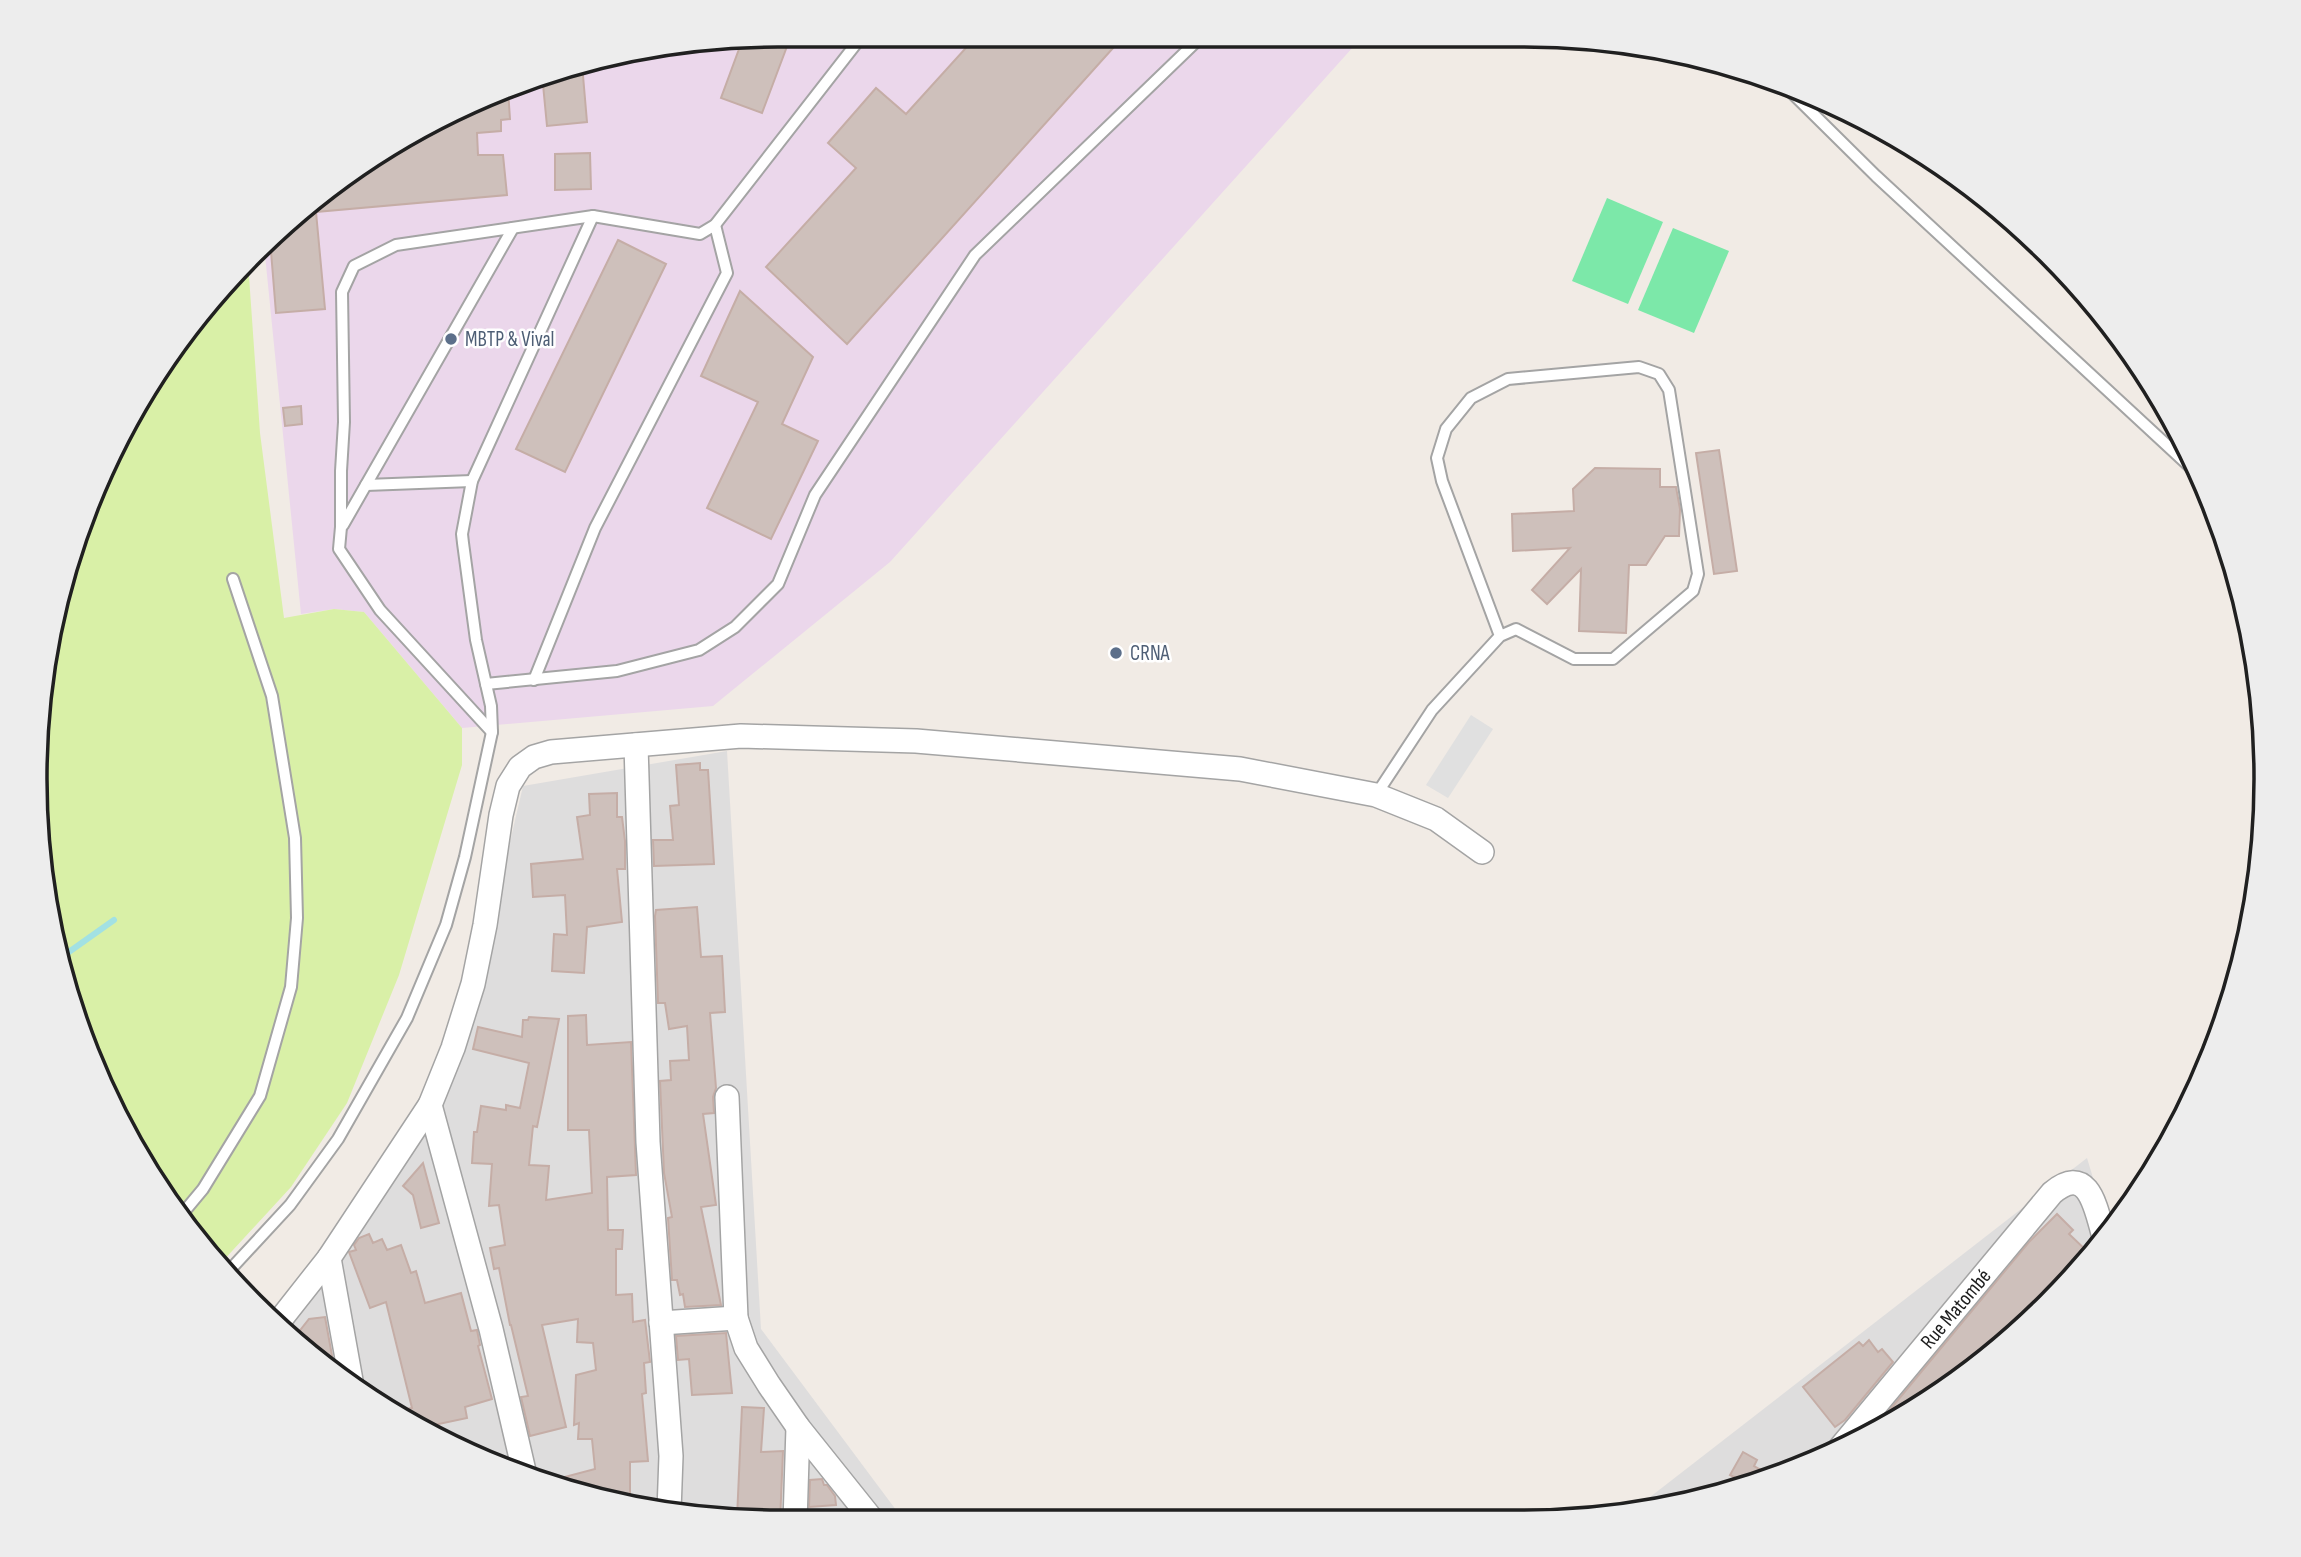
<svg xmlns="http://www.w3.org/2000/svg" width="2301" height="1557" font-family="'Sofia Sans Condensed',sans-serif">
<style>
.residential{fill:#dedddd}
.industrial{fill:#ebd7eb}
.grass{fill:#d9f0a7}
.pitch{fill:#7ce8a9}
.parking{fill:#e0e0e0}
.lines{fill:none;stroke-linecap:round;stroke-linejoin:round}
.stream{stroke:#a2e1e3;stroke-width:6}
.building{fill:#cec0bb;stroke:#c5ada6;stroke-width:2}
.lane-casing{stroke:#a4a4a4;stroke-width:14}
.street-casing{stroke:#a4a4a4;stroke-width:26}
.lane{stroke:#fff;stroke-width:10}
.street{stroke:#fff;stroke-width:23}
.service-dot{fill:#5c6f8a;stroke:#fff;stroke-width:2.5}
.labels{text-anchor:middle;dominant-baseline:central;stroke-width:5;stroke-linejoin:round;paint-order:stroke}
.service-label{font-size:21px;fill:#4e5e75;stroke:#fff;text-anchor:start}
.street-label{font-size:21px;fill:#202020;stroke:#fff}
.rim{fill:none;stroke:#202020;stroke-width:3.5}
</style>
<rect width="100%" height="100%" fill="#f1ebe5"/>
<g class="residential">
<path d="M727,751L761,1329L905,1522H778L634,1508L449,1445L365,1396L280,1327L458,1065L523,786Z"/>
<path d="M2087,1158L2109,1231L2049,1304L1936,1396L1807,1465L1668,1508L1632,1511Z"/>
</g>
<path class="industrial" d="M1363,36L890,562L713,706L462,728L364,612L334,609L301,614L264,245L288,220L365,161L540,74L681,41Z"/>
<path class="grass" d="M248,262L260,433L284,618L334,609L364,612L462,728V765L399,975L347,1103L291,1187L221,1263L134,1150L75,1018L49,924L37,729L60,586L91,494L189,326Z"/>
<g class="pitch">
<path d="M1607,198L1663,222L1628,304L1572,281Z"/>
<path d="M1673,228L1729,251L1694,333L1638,310Z"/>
</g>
<path class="parking" d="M1471,715L1493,729L1448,798L1426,785Z"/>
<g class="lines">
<path class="stream" d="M59,959L114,920"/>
</g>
<g class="building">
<path d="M1122,38L847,344L766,267L856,168L828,143L876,88L906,114L974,39Z"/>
<path d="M742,41H789L762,113L721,98Z"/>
<path d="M582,64L587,122L547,126L542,74Z"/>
<path d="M508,90L510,119L501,120V131L477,133L478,155H503L507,195L316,212L325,309L276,313L270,239L288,220L365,161Z"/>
<path d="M590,153L591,189L555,190V154Z"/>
<path d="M618,240L666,264L565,472L516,449Z"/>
<path d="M740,291L813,357L782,424L818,441L771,539L707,508L758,402L701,376Z"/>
<path d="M301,406L302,424L285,426L283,408Z"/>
<path d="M1719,450L1737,571L1714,574L1696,453Z"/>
<path d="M1595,468L1660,469V487H1676L1680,509L1679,536H1665L1646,565H1629L1626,633L1579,631L1581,569L1547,604L1532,590L1570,548L1513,551L1512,514L1574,511L1573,489Z"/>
<path d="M700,763V770H708L714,864L654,866L653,840H673L670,806L679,805L676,765Z"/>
<path d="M617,793V817H622L625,841V869H617L622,922L587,927L584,973L552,971L554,934L567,935L565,895L533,897L531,864L583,859L577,817L590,815L589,794Z"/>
<path d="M697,907L701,957L722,956L725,1012L710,1013L716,1088L713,1097L714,1113L703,1114L716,1205L701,1207L721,1305L685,1307L683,1294L680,1295L677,1280H672L668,1218L672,1217L664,1173L660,1081L671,1080L670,1061L689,1060L687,1026L669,1029L665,1003H658L655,916L656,910Z"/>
<path d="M586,1015L587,1045L631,1042L636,1175L607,1177L608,1230H623L622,1249H616V1295L632,1294L633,1322L645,1320L650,1362L644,1363L646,1393L642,1394L648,1461L630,1462V1506L553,1480L595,1469L592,1439H578L579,1423L574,1425L576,1375L596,1370L593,1343L577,1342L578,1319L542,1325L566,1427L530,1436L521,1397L528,1396L511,1325H510L499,1268L494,1269L490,1248L505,1245L499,1205L489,1206L492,1164L472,1163L474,1132H477L481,1106L506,1110V1105L520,1108L529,1063L473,1049L478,1027L522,1037L523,1020H528L529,1017L559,1019L537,1127L533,1126L529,1165L549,1166L546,1200L592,1193L589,1130H568V1016Z"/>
<path d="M423,1163L439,1223L421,1228L413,1195L403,1186Z"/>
<path d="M2057,1214L2073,1230L2069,1234L2090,1254L2063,1281L2065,1282L2038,1313L1936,1396L1873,1430L2029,1242Z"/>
<path d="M369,1234L373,1243L382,1239L387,1250L401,1245L411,1273L416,1271L425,1303L461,1293L471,1331L477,1330L480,1345L478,1346L492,1399L465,1407L467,1418L420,1428L391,1412L412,1408L386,1302L370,1308L349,1252L356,1250L354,1245L359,1238Z"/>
<path d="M325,1317L335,1372L294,1338L309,1319Z"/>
<path d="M726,1333L732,1393L692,1395L689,1359L678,1360L676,1336Z"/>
<path d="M1869,1340L1878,1352L1882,1349L1893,1362L1845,1420L1835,1427L1803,1387L1859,1342L1863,1346Z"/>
<path d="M742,1407L764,1408L761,1452L783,1451L780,1522L737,1518Z"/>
<path d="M1743,1452L1757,1460L1754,1466L1772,1476L1726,1490L1734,1477L1730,1475Z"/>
<path d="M822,1479L824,1485H827L835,1496L836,1505L809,1507L810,1480Z"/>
</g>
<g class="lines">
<g class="lane-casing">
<g id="lane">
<path d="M1790,91L1876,176L2198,474"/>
<path d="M366,485L472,481"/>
<path d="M343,525L513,228"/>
<path d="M534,680L595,528L727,273L715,225"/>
<path d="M486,684L617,671L699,650L735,627L778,584L815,495L975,255L1201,37"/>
<path d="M492,732L380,610L339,549L341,527V471L344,422L342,292L354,266L396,245L593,216L700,234L715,225L859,40"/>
<path d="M1376,795L1432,710L1500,636L1516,629L1574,659H1613L1693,591L1698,574L1669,390L1659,374L1639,367L1508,379L1471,398L1446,429L1437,458L1442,481L1500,636"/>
<path d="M183,1213L203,1189L260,1096L291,987L297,918L295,838L272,696L233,579"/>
<path d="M228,1272L290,1205L338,1139L407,1018L446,925L465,857L492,732L491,706L476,640L463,543L462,534L472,481L593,216"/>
</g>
</g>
<g class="street-casing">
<g id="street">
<path d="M636,745L648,1142L671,1456L669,1511"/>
<path d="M727,1097L736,1318L746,1348L769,1385L798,1427L874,1522"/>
<path d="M430,1105L491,1329L524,1471"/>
<path d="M329,1258L352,1386"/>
<path d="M661,1323L736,1318"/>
<path d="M277,1324L329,1258L430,1105L453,1048L473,984L485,925L501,815L508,786L520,767L534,757L551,752L741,736L916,741L1240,769L1376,795L1436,819L1482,852"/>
<path d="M1840,1448L2052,1193C2089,1162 2096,1209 2104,1237"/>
<path d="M795,1522L798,1427"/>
</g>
</g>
<use href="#lane" class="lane"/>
<use href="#street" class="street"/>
</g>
<g class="service-dot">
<circle cx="451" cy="339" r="7"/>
<circle cx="1116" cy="653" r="7"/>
</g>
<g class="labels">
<g class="service-label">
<text x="465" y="339">MBTP &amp; Vival</text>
<text x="1130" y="653">CRNA</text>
</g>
<g class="street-label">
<text transform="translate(1956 1309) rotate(-50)">Rue Matombé</text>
</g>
</g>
<path d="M0 0H2301V1557H0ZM778 47H1523A731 731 0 0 1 2254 778V779A731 731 0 0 1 1523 1510H778A731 731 0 0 1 47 779V778A731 731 0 0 1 778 47Z" fill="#ededed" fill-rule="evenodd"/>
<path class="rim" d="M778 47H1523A731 731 0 0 1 2254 778V779A731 731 0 0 1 1523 1510H778A731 731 0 0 1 47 779V778A731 731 0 0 1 778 47Z"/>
</svg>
